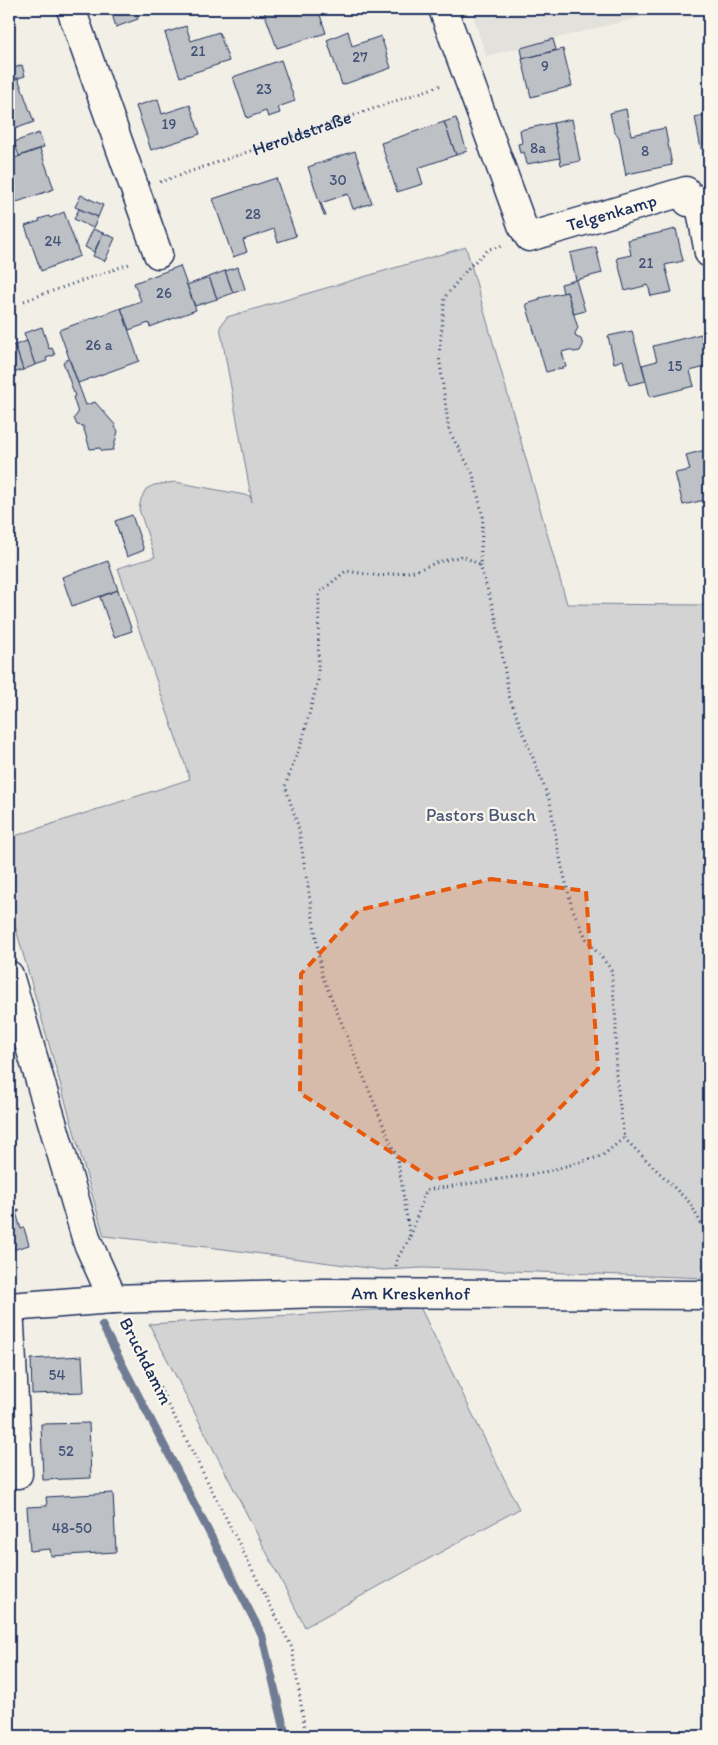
<svg xmlns="http://www.w3.org/2000/svg" width="718" height="1745" font-family="Itim,sans-serif">
<style>
.built{fill:#e2e1dc}
.green{fill:#d2d3d2;stroke:#768198}
.lines{fill:none;stroke-linecap:round;stroke-linejoin:round}
.stream{stroke:#707b93;stroke-width:8}
.building{fill:#bdc0c4;stroke:#1b2f5e}
.minor-casing{stroke:#1b2f5e;stroke-width:31}
.path{stroke:#1b2f5e;stroke-width:3;stroke-dasharray:1 4;stroke-linecap:butt}
.minor{stroke:#fbf7ec;stroke-width:28}
.marked{fill:#e8590c;fill-opacity:0.2;stroke:#e8590c;stroke-width:4;stroke-dasharray:10 6;stroke-linejoin:round}
.labels{text-anchor:middle;dominant-baseline:central;stroke-width:4.5;stroke-linejoin:round;paint-order:stroke}
.number-label{font-size:15px;fill:#445378}
.street-label{font-size:18px;fill:#1b2f5e;stroke:#fbf7ec}
.park-label{font-size:18px;fill:#49587b;stroke:#fbf7ec}
</style>
<rect width="100%" height="100%" fill="#f2efe6"/>
<filter id="ink" filterUnits="userSpaceOnUse"><feTurbulence type="fractalNoise" baseFrequency=".02" numOctaves="2"/><feDisplacementMap in="SourceGraphic" scale="10" xChannelSelector="R" yChannelSelector="G"/><feConvolveMatrix kernelMatrix="1 2 1 2 8 2 1 2 1" color-interpolation-filters="sRGB"/></filter>
<g filter="url(#ink)">
<path class="built" d="M471,9H672L486,56Z"/>
<g class="green">
<path d="M466,247L567,604L709,605V1278L423,1268L383,1270L216,1248L104,1236L9,905V838L190,779L118,568L155,557L139,509L141,499L146,489L154,485L175,482L250,496L252,502L220,327L227,317Z"/>
<path d="M420,1307L519,1509L305,1627L149,1324Z"/>
</g>
<g class="lines">
<path class="stream" d="M102,1325L262,1635L286,1736"/>
</g>
<g class="building">
<path d="M128,9H135L138,19L116,27L112,14Z"/>
<path d="M263,9H318L326,33L277,48Z"/>
<path d="M370,9H387L372,14Z"/>
<path d="M186,26L191,41L219,32L229,61L180,77L165,33Z"/>
<path d="M348,31L352,46L381,36L391,68L342,85L327,40Z"/>
<path d="M553,39L556,50L523,59L521,48Z"/>
<path d="M563,49L572,86L531,97L522,59Z"/>
<path d="M281,60L295,101L278,107L280,113L268,117L266,111L247,118L233,77Z"/>
<path d="M22,65L25,76L9,81V70Z"/>
<path d="M18,78L34,122L9,131V82Z"/>
<path d="M158,99L162,114L190,105L200,134L151,150L136,106Z"/>
<path d="M626,109L631,135L665,128L672,165L627,174L626,176L619,137L614,131L610,113Z"/>
<path d="M709,114V147L701,149L695,117Z"/>
<path d="M456,118L467,151L456,155L444,122Z"/>
<path d="M572,119L580,161L561,165L553,123Z"/>
<path d="M444,122L456,155L418,168L423,184L397,192L381,143Z"/>
<path d="M553,123L560,158L527,164L524,152L520,153L518,144L522,143L520,130Z"/>
<path d="M39,133L44,147L19,156L14,142Z"/>
<path d="M40,149L54,189L17,202L9,180V160Z"/>
<path d="M355,151L372,203L353,209L348,194L321,203L326,216H324L308,167Z"/>
<path d="M276,178L296,236L278,242L274,229L243,240L247,252L233,257L213,199Z"/>
<path d="M81,195L103,205L98,217L75,207Z"/>
<path d="M79,209L98,217L93,228L74,219Z"/>
<path d="M64,212L80,256L41,271L25,226L40,221L39,219L49,216L50,218Z"/>
<path d="M93,229L103,233L94,252L85,247Z"/>
<path d="M676,229L683,261L665,265L672,292L651,296L648,285L625,291L617,258L631,255L628,240Z"/>
<path d="M103,233L115,238L105,261L93,256Z"/>
<path d="M596,247L602,273L576,280L570,253Z"/>
<path d="M180,266L196,310L150,327L149,323L129,330L121,308L141,301L134,283Z"/>
<path d="M238,267L245,289L233,293L225,271Z"/>
<path d="M225,271L233,293L217,299L209,277Z"/>
<path d="M209,277L217,299L195,306L187,285Z"/>
<path d="M576,280L585,311L574,314L567,292L563,293L561,284Z"/>
<path d="M567,292L578,328L575,333L576,337L581,339L583,345L580,351L574,352L569,350L562,352L566,367L546,372L526,304L540,300L539,298Z"/>
<path d="M121,308L139,361L78,383L59,330Z"/>
<path d="M42,327L49,349L52,348L55,355L46,358L47,361L35,365L24,333Z"/>
<path d="M632,331L646,381L629,385L623,360L614,363L608,336Z"/>
<path d="M701,334L709,366L690,371L694,386L650,397L642,365L657,361L653,346Z"/>
<path d="M27,341L35,365L23,370L15,345Z"/>
<path d="M15,345L23,370L9,374V347Z"/>
<path d="M69,359L86,405L95,402L116,426L115,427L118,431L113,450L102,451L100,448L90,449L83,426L77,425L74,418L78,413L73,397L75,396L63,362Z"/>
<path d="M709,449V499L683,505L675,473L690,470L686,455Z"/>
<path d="M132,515L144,550L127,557L115,521Z"/>
<path d="M108,561L118,590L72,606L62,577Z"/>
<path d="M118,590L132,631L114,637L100,597Z"/>
<path d="M19,1210V1212H16L21,1229L24,1228L29,1245L9,1251V1213Z"/>
<path d="M82,1356L84,1392L32,1394L31,1359Z"/>
<path d="M89,1423L91,1478L43,1480L41,1424Z"/>
<path d="M113,1493L116,1552L51,1556L50,1549L30,1551L27,1507L47,1506L46,1497Z"/>
</g>
<g class="lines">
<g class="minor-casing">
<g id="minor">
<path d="M71,9L158,254"/>
<path id="s2" d="M443,9L522,225L529,237L686,191L688,202L709,198"/>
<path d="M699,200L709,253"/>
<path d="M9,975L87,1241L113,1299"/>
<path id="s3" d="M9,1307L113,1299L323,1293L709,1295"/>
<path d="M9,1307L18,1474"/>
</g>
</g>
<g class="path">
<path id="s1" d="M160,182L442,85"/>
<path d="M24,301L132,263"/>
<path d="M480,565L496,618L509,696L550,802L559,854L572,908L587,940L611,969L616,1022V1075L624,1138L602,1156L541,1173L426,1190L410,1238L398,1161L322,975L298,825L285,786L303,738L318,680L319,593L346,571L380,576L415,571L438,562L463,556L480,565L483,517L473,474L449,431L439,356L445,297L469,267L489,249L503,246"/>
<path d="M624,1138L690,1203L709,1238"/>
<path d="M396,1266L397,1259L410,1238"/>
<path d="M128,1325L292,1648L306,1736"/>
</g>
<use href="#minor" class="minor"/>
</g>
</g>
<path class="marked" d="M491,879L586,891L598,1069L512,1157L434,1180L300,1093L301,974L359,910Z"/>
<g class="labels">
<g class="number-label">
<text x="198" y="51">21</text>
<text x="360" y="57">27</text>
<text x="545" y="66">9</text>
<text x="264" y="89">23</text>
<text x="169" y="124">19</text>
<text x="538" y="148">8a</text>
<text x="645" y="151">8</text>
<text x="338" y="180">30</text>
<text x="253" y="214">28</text>
<text x="53" y="241">24</text>
<text x="646" y="263">21</text>
<text x="164" y="293">26</text>
<text x="99" y="345">26 a</text>
<text x="675" y="366">15</text>
<text x="57" y="1375">54</text>
<text x="66" y="1451">52</text>
<text x="72" y="1528">48-50</text>
</g>
<g class="street-label">
<text stroke="none"><textPath href="#s1" startOffset="150">Heroldstraße</textPath></text>
<text stroke="none"><textPath href="#s2" startOffset="330">Telgenkamp</textPath></text>
<text stroke="none"><textPath href="#s3" startOffset="402">Am Kreskenhof</textPath></text>
<text transform="translate(146 1361) rotate(63)">Bruchdamm</text>
</g>
<g class="park-label">
<text x="481" y="815">Pastors Busch</text>
</g>
</g>
<rect width="718" height="1745" fill="none" stroke="#fbf7ec" stroke-width="30"/>
<rect x="15" y="15" width="688" height="1715" fill="none" stroke="#1b2f5e" stroke-width="2" filter="url(#ink)"/>
</svg>
